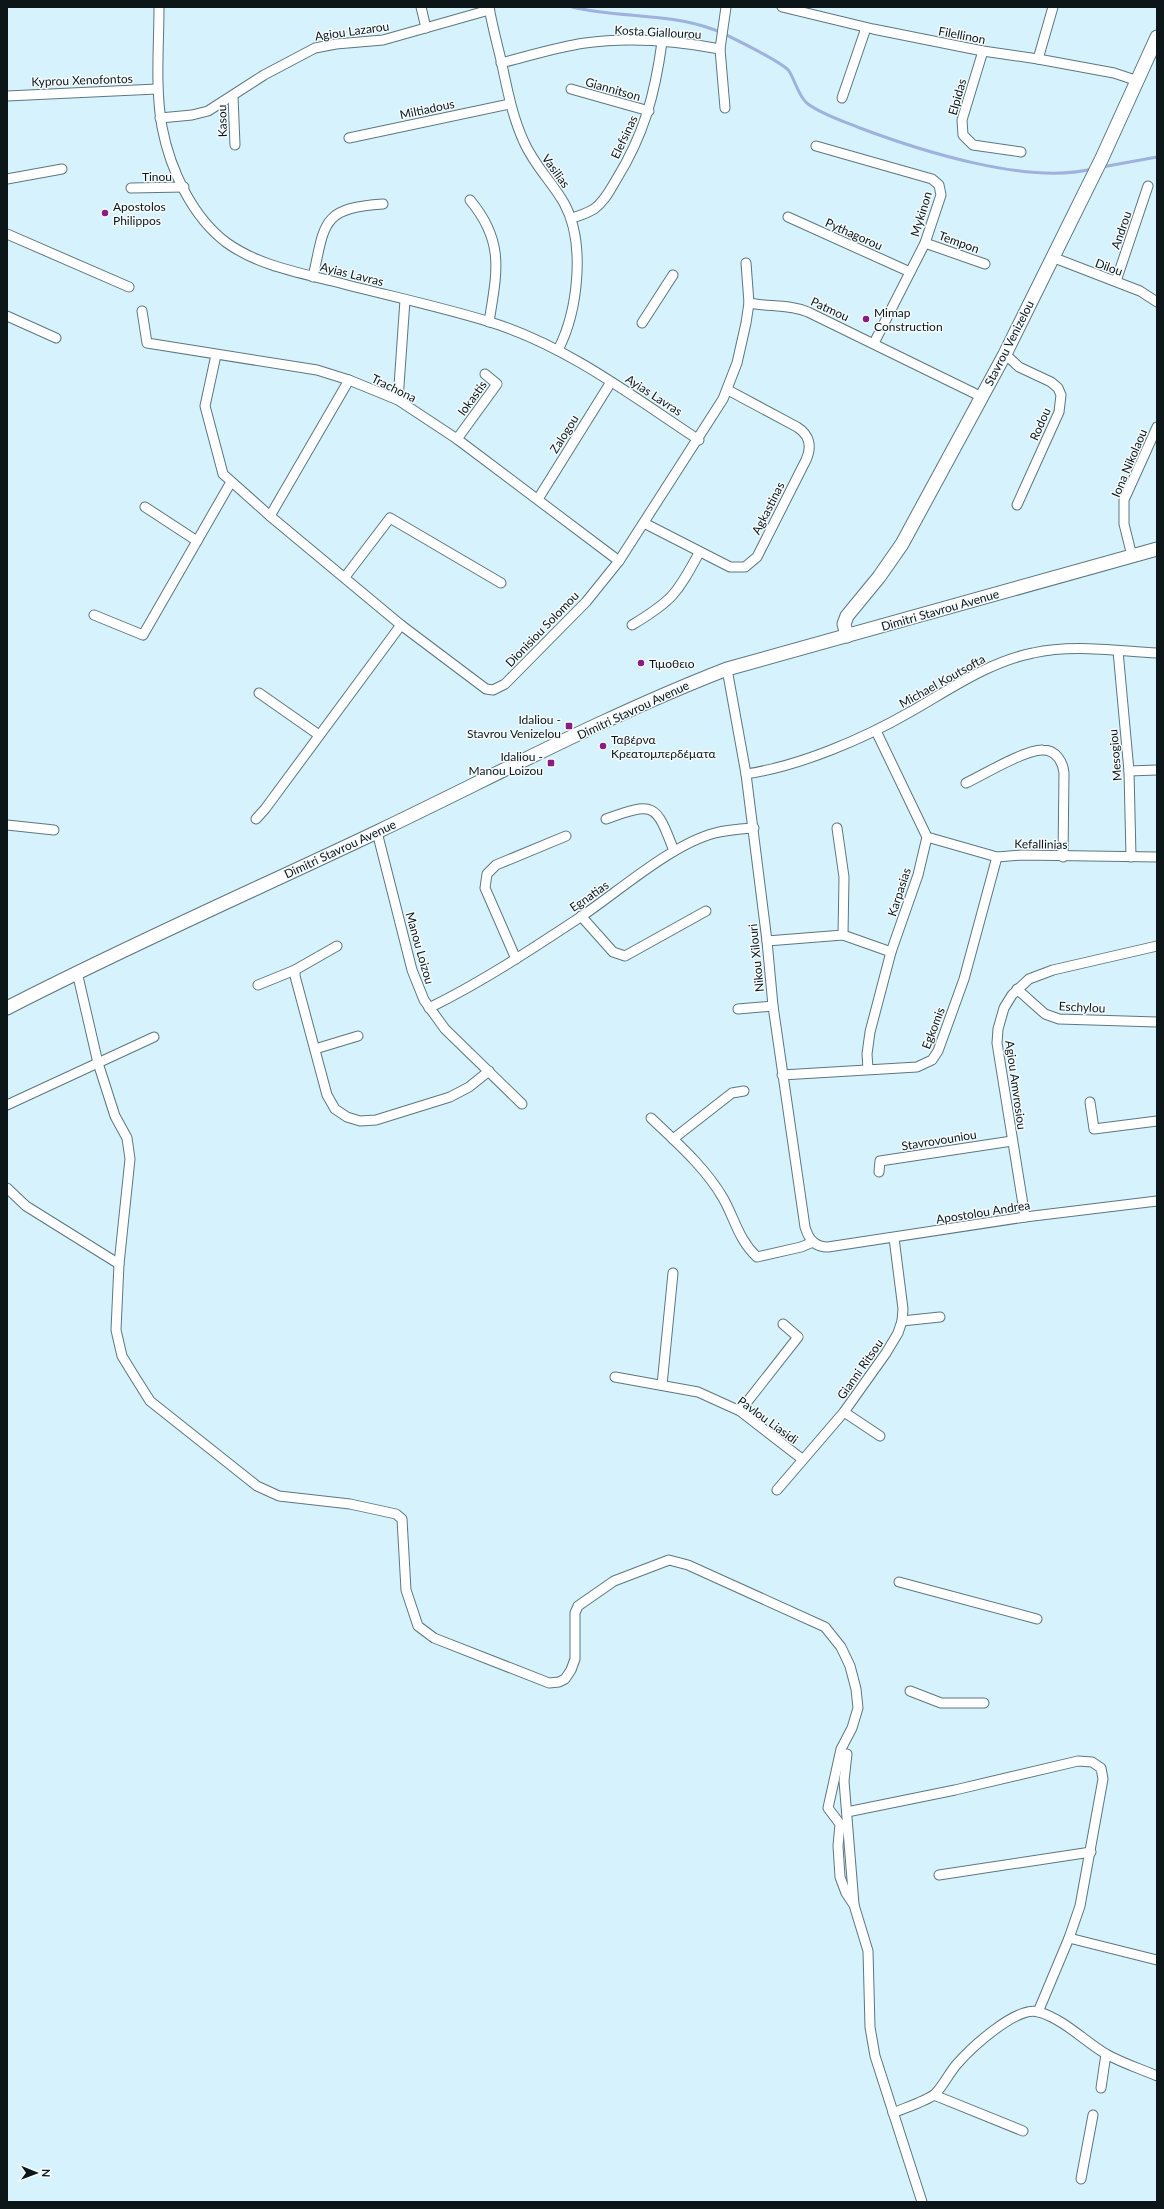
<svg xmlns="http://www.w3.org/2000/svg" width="1164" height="2209" font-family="Lato,sans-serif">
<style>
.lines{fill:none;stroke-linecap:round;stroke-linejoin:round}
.stream{stroke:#9db2dc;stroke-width:3}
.street-casing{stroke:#5d777f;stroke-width:11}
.secondary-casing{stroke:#5d777f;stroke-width:15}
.street{stroke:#fff;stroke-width:9}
.secondary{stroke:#fff;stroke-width:13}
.poi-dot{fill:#881e84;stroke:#f5fbfd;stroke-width:1.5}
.labels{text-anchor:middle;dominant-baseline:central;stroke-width:3;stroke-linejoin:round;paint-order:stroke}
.street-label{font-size:12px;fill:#0c1619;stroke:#f5fbfd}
.poi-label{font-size:12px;fill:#0c1619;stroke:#f5fbfd;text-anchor:start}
</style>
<rect width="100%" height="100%" fill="#d6f2fc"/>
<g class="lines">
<g class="stream">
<path d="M572,7C618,18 667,13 712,29C724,33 782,62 789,71C795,80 799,98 808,104C823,115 843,121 860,128C921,151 1028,185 1092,169"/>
<path d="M1102,167L1157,157"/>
</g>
<g class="street-casing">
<g id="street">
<path d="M159,7C159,47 155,87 162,127C170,169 192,217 227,243C258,265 296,272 332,281C385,295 438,306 490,322C567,346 632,396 699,440"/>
<path d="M421,7L426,28"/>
<path d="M489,7C492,25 497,43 501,60C507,88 512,116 524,142C534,165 552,182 564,203C586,243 578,311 558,350"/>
<path d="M782,7L873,29L983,51L1038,59L1114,73L1138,81"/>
<path d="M983,51L962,120L963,135L973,145L1021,152"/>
<path d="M1038,59L1053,7"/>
<path d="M501,63C529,56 557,47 585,43C629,37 677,41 720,49"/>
<path d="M571,89L649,111"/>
<path d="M7,96L157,89"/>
<path d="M233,96L235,145"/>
<path d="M842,98L866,28"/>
<path d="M725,108L720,49L726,7"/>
<path d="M160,118L192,115L208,111L264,75L315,48L336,44L383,40L489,10"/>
<path d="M349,138L510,104"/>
<path d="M816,146L932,179L939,185L941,195L925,243L874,343"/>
<path d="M7,179L62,169"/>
<path d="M131,188L184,187"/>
<path d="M470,200C505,242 497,272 489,322"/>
<path d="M788,217L910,272"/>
<path d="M572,218C579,216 587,213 594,209C604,202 610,190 616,180C644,135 655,94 662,42"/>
<path d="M7,234L129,287"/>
<path d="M925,243L985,264"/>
<path d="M1052,257L1140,291L1157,302"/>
<path d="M313,277C325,223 321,208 383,204"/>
<path d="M1116,281L1148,186"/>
<path d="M749,303C769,307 789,304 808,312L982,397"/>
<path d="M142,311L147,343L317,370L349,380L398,400L457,439L619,561"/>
<path d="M7,316L56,338"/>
<path d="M642,323L673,275"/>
<path d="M1005,354L1019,367L1051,382L1058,388L1061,395L1059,412L1017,505"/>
<path d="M216,355L205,406L223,474L270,516"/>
<path d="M349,380L270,516L401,625"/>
<path d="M398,400L405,300"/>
<path d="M457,439L497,384L485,374"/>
<path d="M538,499L611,382"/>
<path d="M145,507L197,541"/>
<path d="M644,523L730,567H745L757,557L806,460C812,447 810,435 797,427L728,390"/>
<path d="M1132,556L1124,524V500L1157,427"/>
<path d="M345,577L390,518L501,583"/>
<path d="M94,615L143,635L231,482"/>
<path d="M632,625C672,601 677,594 699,553"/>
<path d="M1118,651L1129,771L1131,857"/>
<path d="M727,669L746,774L767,941L773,1006L805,1227C809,1240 815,1247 828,1247L1025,1217L1157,1201"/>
<path d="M259,693L319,735"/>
<path d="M1129,771L1157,770"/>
<path d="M746,774C800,766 863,739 910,712C949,690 988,662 1033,653C1073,644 1116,651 1157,653"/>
<path d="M966,783C983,775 1026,749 1043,750C1056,750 1063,762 1064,773L1063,857"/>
<path d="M256,819L265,809L401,625L486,689L493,690L505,684L586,602L619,561L723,399L737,363L746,323L749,303L746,263"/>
<path d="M606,819C655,801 656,804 674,851"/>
<path d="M7,825L54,830"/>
<path d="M837,828L844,877L843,935"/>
<path d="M377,832L412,970L424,1000L445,1029L522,1104"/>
<path d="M927,837L997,857L1022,855L1157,857"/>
<path d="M581,916L613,952L625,956L706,911"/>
<path d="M767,941L843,935L891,952"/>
<path d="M516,959L485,888L487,874L496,865L566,836"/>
<path d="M295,970V976L327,1095L335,1109L347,1117L360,1121L376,1120L450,1097L469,1087L489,1071"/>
<path d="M77,972L98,1063L115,1116L127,1138L130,1159L119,1264L116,1330L122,1356L133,1374L150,1401L257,1486L279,1496L350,1504L396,1514L402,1519L406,1590L418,1626L434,1638L549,1683L559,1682L565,1679L571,1670L575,1659V1613L578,1606L614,1581L669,1560L688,1565L825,1627L841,1647L850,1666L856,1689L858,1708L852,1728L841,1749L828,1808L840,1824L838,1846L840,1877L846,1893L854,1905L868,1951L870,2027L875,2056L922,2202"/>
<path d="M258,985L295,970L337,946"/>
<path d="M1017,989L1045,1014L1059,1019L1157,1022"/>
<path d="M429,1008C482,982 532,949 582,916C619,891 672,844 715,833C727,830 741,829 754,828"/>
<path d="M738,1009L773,1006"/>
<path d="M315,1049L358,1036"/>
<path d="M868,1069L867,1054L870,1032L891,952L918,875L927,837L876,731"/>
<path d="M782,1075L917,1067L932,1060L938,1051L964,979L997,857"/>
<path d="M1090,1102L1094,1129L1157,1121"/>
<path d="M7,1105L154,1037"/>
<path d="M651,1118C676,1142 705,1167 723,1198C735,1219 738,1239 757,1257L801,1247L813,1242"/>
<path d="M673,1139L732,1093L744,1091"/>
<path d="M879,1172L880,1161L1012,1141"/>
<path d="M7,1188L26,1206L119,1264"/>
<path d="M1025,1217L997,1043L998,1029L1004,1008L1012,995L1029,979L1053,970L1157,946"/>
<path d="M902,1321L940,1317"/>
<path d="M615,1377L698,1392L740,1411L802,1459"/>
<path d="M662,1385L673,1273"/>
<path d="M740,1411L798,1337L783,1324"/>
<path d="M844,1412L880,1436"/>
<path d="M777,1490L844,1412L886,1353L898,1333L902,1321L903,1309L894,1238"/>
<path d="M899,1582L1037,1619"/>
<path d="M910,1691L941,1703H984"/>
<path d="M847,1754L844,1781L854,1904"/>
<path d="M847,1812L955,1790L1078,1761L1092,1762L1101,1768L1103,1779L1080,1906L1069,1938L1038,2012"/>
<path d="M939,1875L1091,1852"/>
<path d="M1069,1938L1157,1960"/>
<path d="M1101,2088L1106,2054"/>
<path d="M934,2095L1023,2131"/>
<path d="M893,2113C904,2108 927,2101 935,2094C944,2085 949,2073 957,2064C971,2048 1017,2005 1039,2012C1065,2020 1084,2041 1106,2054C1122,2063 1141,2069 1157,2076"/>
<path d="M1081,2179L1093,2115"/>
</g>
</g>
<g class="secondary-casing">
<g id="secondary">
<path d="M847,636L844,624L847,616L879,577L902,544L1005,354L1102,158L1157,37"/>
<path d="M7,1008C129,945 255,890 379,831C494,776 608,715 727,669L1157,549"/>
</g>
</g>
<use href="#street" class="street"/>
<use href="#secondary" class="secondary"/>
</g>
<g class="poi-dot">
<circle cx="105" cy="213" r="4"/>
<circle cx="866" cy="319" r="4"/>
<circle cx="641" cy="663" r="4"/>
<rect x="565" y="722" width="8" height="8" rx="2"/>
<circle cx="603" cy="746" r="4"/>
<rect x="547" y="759" width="8" height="8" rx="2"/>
</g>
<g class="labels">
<g class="street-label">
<text transform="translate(352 31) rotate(-8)">Agiou Lazarou</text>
<text transform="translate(658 32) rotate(3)">Kosta Giallourou</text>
<text transform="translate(962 35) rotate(11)">Filellinon</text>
<text transform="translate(82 80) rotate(-2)">Kyprou Xenofontos</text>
<text transform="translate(613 89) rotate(16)">Giannitson</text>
<text transform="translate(957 97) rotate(-74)">Elpidas</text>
<text transform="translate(427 109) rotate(-12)">Miltiadous</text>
<text transform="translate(222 121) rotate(-92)">Kasou</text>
<text transform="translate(624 137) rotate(-65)">Elefsinas</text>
<text transform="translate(556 171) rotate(54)">Vasilias</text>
<text x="157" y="176">Tinou</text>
<text transform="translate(921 214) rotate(-73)">Mykinon</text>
<text transform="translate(1121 230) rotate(-71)">Androu</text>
<text transform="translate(854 234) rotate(24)">Pythagorou</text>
<text transform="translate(959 242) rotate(20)">Tempon</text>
<text transform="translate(1109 267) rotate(20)">Dilou</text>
<text transform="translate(352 274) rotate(14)">Ayias Lavras</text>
<text transform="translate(830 309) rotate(25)">Patmou</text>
<text transform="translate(1009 343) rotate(-63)">Stavrou Venizelou</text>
<text transform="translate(394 388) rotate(26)">Trachona</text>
<text transform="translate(654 395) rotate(33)">Ayias Lavras</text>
<text transform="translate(472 398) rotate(-54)">Iokastis</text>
<text transform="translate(1040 424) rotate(-66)">Rodou</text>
<text transform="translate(564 434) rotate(-58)">Zalogou</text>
<text transform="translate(1129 463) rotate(-67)">Iona Nikolaou</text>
<text transform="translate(768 508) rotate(-63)">Agkastinas</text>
<text transform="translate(940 610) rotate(-16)">Dimitri Stavrou Avenue</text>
<text transform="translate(542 629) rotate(-46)">Dionisiou Solomou</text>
<text transform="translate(942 681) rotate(-29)">Michael Koutsofta</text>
<text transform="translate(633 710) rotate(-25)">Dimitri Stavrou Avenue</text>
<text transform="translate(1115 755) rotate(-95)">Mesogiou</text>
<text transform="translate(1041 844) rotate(1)">Kefallinias</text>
<text transform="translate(340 849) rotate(-25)">Dimitri Stavrou Avenue</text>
<text transform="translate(899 892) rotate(-72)">Karpasias</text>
<text transform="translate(589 896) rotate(-35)">Egnatias</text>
<text transform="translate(420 948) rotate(74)">Manou Loizou</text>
<text transform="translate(756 958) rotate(-96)">Nikou Xilouri</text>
<text transform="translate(1082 1007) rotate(3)">Eschylou</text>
<text transform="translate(933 1028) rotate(-69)">Egkomis</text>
<text transform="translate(1016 1085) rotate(82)">Agiou Amvrosiou</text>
<text transform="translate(939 1140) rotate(-9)">Stavrovouniou</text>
<text transform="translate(983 1212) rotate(-9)">Apostolou Andrea</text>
<text transform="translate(860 1369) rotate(-55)">Gianni Ritsou</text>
<text transform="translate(768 1420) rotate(36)">Pavlou Liasidi</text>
</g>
<g class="poi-label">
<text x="113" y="206">Apostolos<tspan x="113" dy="14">Philippos</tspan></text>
<text x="874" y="312">Mimap<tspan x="874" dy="14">Construction</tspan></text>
<text x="649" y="663">Τιμοθειο</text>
<text x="561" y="719" text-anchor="end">Idaliou -<tspan x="561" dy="14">Stavrou Venizelou</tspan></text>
<text x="611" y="739">Ταβέρνα<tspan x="611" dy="14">Κρεατομπερδέματα</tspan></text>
<text x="543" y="756" text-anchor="end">Idaliou -<tspan x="543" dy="14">Manou Loizou</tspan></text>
</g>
</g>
<rect width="1164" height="2209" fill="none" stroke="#0c1619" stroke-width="16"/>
<g transform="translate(36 2173) rotate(91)" stroke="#f5fbfd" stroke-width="3" paint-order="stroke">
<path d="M0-3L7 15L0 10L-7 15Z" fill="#0c1619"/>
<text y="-6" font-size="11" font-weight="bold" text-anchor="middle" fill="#0c1619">N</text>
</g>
</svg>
